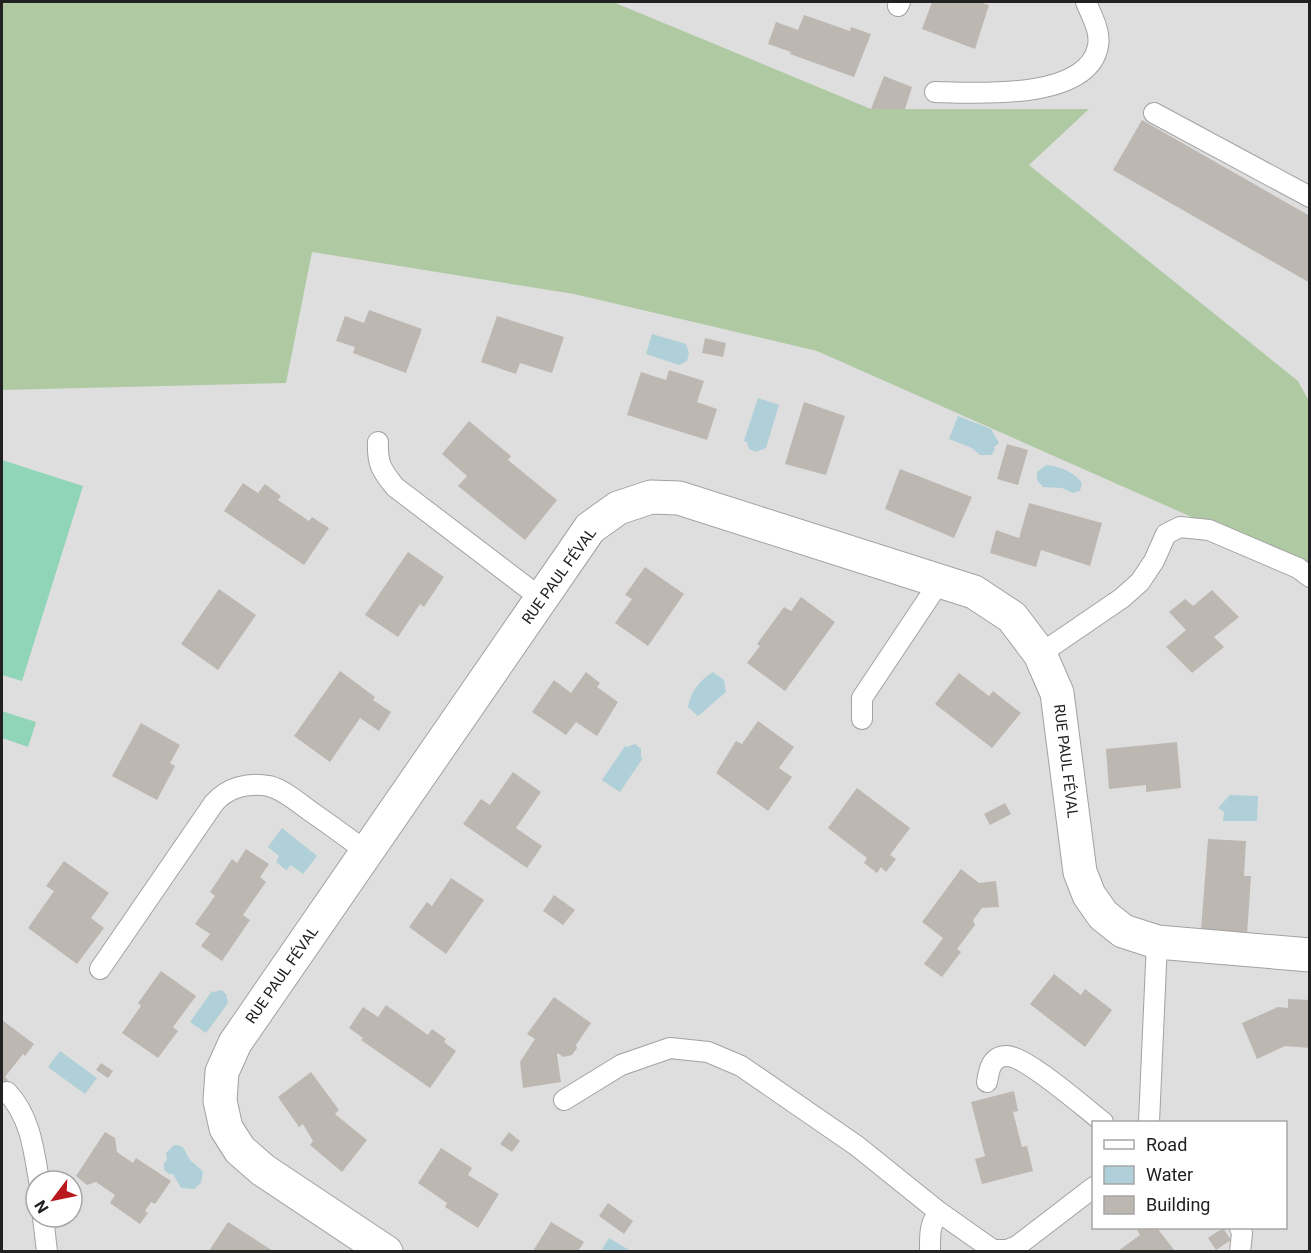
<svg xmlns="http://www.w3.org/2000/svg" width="1311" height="1253" font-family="Roboto,sans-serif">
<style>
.residential{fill:#dfdede;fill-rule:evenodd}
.forest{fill:#afcaa3}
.pitch{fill:#91d5b9}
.water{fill:#afd0d8}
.building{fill:#bdb7b2}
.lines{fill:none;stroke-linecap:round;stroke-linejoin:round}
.service-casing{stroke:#a2a2a2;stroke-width:22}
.minor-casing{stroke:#a2a2a2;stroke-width:35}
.service{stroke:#fff;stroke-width:20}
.minor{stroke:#fff;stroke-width:33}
.labels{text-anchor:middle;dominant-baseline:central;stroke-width:4.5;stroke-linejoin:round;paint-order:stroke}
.street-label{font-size:15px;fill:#212121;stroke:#fff}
</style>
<rect width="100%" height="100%" fill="#f0ede9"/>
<path class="residential" d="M2,2H1309V1251L2,1252ZM1094,1122H1286V1228H1094ZM36,1181H72V1217H36Z"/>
<path class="forest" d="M2,2H613L871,109H1089L1029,165L1298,381L1309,401V569L817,351L574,294L312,252L286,383L2,390Z"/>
<g class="pitch">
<path d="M2,460L83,486L22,681L2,675Z"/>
<path d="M2,711L36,722L28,747L2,738Z"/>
</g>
<g class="water">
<path d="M652,334L686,344L689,353L687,361L679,365L646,354Z"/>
<path d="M758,398L779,405L766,448L756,452L749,449L747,442L744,441Z"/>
<path d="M958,416L991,429L999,443L994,447L995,450L991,455H980L972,448L949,439Z"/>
<path d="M1046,465C1060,466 1074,472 1082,483L1080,491L1073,493L1062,488L1043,487L1037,480V472Z"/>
<path d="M713,672L724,680L726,692L698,716L688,707C690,692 700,680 713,672Z"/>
<path d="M635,744L641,749V757L643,758L620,792L602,780L625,746L627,747Z"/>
<path d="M1230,795L1258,796L1257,821H1223L1224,812L1218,808Z"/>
<path d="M282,828L317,856L303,874L291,865L286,870L276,862L279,856L268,847Z"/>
<path d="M221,990L226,994L228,1003L206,1033L190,1022L212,991L214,992Z"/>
<path d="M60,1051L97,1078L85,1094L48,1067Z"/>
<path d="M174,1145C187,1145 184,1153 191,1161C196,1165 199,1167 203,1172L201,1183L194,1189L181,1188L173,1174H169L164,1170V1163L167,1160L166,1153Z"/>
<path d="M609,1238L629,1250L628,1251H601Z"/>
</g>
<g class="building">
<path d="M932,2H979L989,5L975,49L922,29Z"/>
<path d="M804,15L850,31L851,27L871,34L854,77L790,54L791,52L768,44L776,22L798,30Z"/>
<path d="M884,76L912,87L905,109H871Z"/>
<path d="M1142,120L1310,216V283L1113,170Z"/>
<path d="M369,310L422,329L406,373L353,353L355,347L336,341L345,316L364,323Z"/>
<path d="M497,316L564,337L552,373L520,363L516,374L481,362Z"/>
<path d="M705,338L726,343L723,357L702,353Z"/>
<path d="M669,370L704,381L697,402L717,409L707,440L627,415L641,372L666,380Z"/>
<path d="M804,402L845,416L826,475L785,464Z"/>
<path d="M469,421L511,456L508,460L557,500L525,540L458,486L467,476L442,454Z"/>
<path d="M1007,444L1028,450L1018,485L997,479Z"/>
<path d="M900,469L972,497L954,538L885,509Z"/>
<path d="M243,483L258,493L265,484L281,496L278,500L309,521L312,517L329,528L304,565L224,511Z"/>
<path d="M1029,503L1102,523L1090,566L1041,550L1036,567L990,553L996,530L1019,538Z"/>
<path d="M408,552L444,577L424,607L420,604L398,637L365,615Z"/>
<path d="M645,567L684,594L648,646L615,623L632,599L625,595Z"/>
<path d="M219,589L256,615L218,670L181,644Z"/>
<path d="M1212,590L1239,617L1214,637L1224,647L1192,673L1166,647L1186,630L1169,612L1185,599L1193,606Z"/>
<path d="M801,597L835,622L785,691L747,663L760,646L757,644L784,607L791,611Z"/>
<path d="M340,671L375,697L373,700L391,712L379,731L360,718L330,762L294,736Z"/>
<path d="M586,672L600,683L597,687L618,702L597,736L576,722L566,735L532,712L554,680L571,693Z"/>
<path d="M959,673L989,696L993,691L1021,713L992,748L935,704Z"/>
<path d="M758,721L794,747L779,768L792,777L768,811L716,773L736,741L742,744Z"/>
<path d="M141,723L180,745L170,763L175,766L157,800L112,776Z"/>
<path d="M1177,742L1181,788L1146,792V785L1109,789L1106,749Z"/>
<path d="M513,772L541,792L516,828L542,846L527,868L463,824L481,799L490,805Z"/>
<path d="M857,788L910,828L890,855L896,859L886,872L881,867L877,873L864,863L867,858L828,828Z"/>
<path d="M1005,803L1011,814L990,825L984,814Z"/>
<path d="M1208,839L1246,841L1244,876H1251L1247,935L1201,930Z"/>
<path d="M246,849L269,864L260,877L266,882L243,915L250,920L222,961L201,946L210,934L195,924L215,896L210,892L232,859L237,863Z"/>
<path d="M64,861L109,893L91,918L104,928L77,964L28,928L54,891L46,886Z"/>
<path d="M961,869L979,883L996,881L999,907L982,908L973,920L975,925L957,949L961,952L942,977L924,964L943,938L922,922Z"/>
<path d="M451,878L484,900L446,954L409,927L427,902L432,906Z"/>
<path d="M554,895L575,910L563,925L543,911Z"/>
<path d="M161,971L196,996L173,1027L178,1031L158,1058L122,1033L141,1006L138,1003Z"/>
<path d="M1054,974L1081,995L1085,989L1112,1010L1085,1047L1030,1004Z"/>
<path d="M554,997L591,1023L576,1045L577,1048L572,1055L563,1057L558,1053L557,1055L561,1082L523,1088L520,1062L535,1039L527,1034Z"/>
<path d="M1288,999L1310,1000V1048L1285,1046L1257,1059L1242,1023L1278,1007L1288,1008Z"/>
<path d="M386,1005L428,1035L432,1029L446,1039L444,1042L456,1051L430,1088L361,1040L363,1038L349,1028L363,1007L378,1017Z"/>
<path d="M2,1020L34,1044L25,1056L23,1054L5,1077L8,1080L2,1088Z"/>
<path d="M101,1063L113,1071L108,1078L96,1070Z"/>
<path d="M311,1072L339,1110L335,1114L367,1140L342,1172L310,1145L313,1141L303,1124L299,1127L278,1097Z"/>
<path d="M1014,1091L1018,1111L1013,1112L1022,1147L1027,1146L1033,1171L982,1184L975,1159L985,1156L971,1102Z"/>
<path d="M105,1132L115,1138L117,1152L133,1163L136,1158L171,1181L155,1204L151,1202L145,1211L148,1213L140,1224L110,1203L115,1195L96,1182L87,1185L76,1176Z"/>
<path d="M509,1132L520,1141L512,1152L500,1144Z"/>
<path d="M441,1148L472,1168L468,1175L499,1194L478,1228L445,1207L447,1203L418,1183Z"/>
<path d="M608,1203L633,1221L624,1234L599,1216Z"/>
<path d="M228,1222L273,1251H209Z"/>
<path d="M551,1222L584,1242L578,1251H533Z"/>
<path d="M1140,1228H1157L1175,1251H1118L1140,1235L1137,1230Z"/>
<path d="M1223,1228L1231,1240L1216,1250L1208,1238Z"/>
</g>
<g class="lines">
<g class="service-casing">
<g id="service">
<path d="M898,6L900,2"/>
<path d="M935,92C975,93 1088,101 1098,46C1101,31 1091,15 1086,2"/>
<path d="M1154,113L1310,197"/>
<path d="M378,442C377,464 382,471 395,487L542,599"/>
<path d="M1040,654L1122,598L1140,582L1154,561L1166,534L1180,527L1209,530L1298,568L1310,577"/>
<path d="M862,719V698L940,581"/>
<path d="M100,969L214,803C228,787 249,782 269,786C284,790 298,802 310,811C329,824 348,838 367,852"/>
<path d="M987,1082C989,1070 991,1056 1007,1056C1026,1056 1086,1109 1103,1122"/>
<path d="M7,1092C30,1116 34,1150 39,1181"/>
<path d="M564,1100L621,1065L670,1048L708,1052L741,1066L857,1146L939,1212C929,1224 930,1236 930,1252"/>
<path d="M1149,1122L1157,942"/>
<path d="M939,1212L993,1250H1007L1017,1246L1094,1187"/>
<path d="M43,1217L47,1252"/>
<path d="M1240,1252L1242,1233L1240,1228"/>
</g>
</g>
<g class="minor-casing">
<path id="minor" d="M386,1252L263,1170L240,1150L226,1128L220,1101L222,1072L235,1043L590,528L618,508L651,497L679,498L974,592L1012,617L1040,654L1057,693L1080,872L1089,895L1103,915L1123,931L1157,942L1310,955"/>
</g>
<use href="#service" class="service"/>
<use href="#minor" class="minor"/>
</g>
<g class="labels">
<g class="street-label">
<text transform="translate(559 576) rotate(-54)">RUE PAUL FÉVAL</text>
<text transform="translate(1066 761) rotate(83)">RUE PAUL FÉVAL</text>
<text transform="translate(282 975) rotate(-55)">RUE PAUL FÉVAL</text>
</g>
</g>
<rect width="1311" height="1253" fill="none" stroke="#212121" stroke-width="6"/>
<rect x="1092" y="1121" width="195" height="108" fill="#ffffff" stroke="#a6a6a6" stroke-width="1.5"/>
<rect x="1104" y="1140" width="30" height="9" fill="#ffffff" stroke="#a6a6a6" stroke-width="1.5"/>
<text x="1146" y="1151" font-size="18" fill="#212121">Road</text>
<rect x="1104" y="1166" width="30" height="18" fill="#afd0d8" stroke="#a6a6a6" stroke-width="1.5"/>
<text x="1146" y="1181" font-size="18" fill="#212121">Water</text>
<rect x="1104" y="1196" width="30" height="18" fill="#bdb7b2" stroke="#a6a6a6" stroke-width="1.5"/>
<text x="1146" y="1211" font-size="18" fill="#212121">Building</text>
<g transform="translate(54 1199) rotate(238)"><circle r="28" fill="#ffffff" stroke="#a6a6a6" stroke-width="1.5"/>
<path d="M0-4.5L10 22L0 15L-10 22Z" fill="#b9181c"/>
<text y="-9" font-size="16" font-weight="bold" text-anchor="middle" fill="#212121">N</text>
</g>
</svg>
